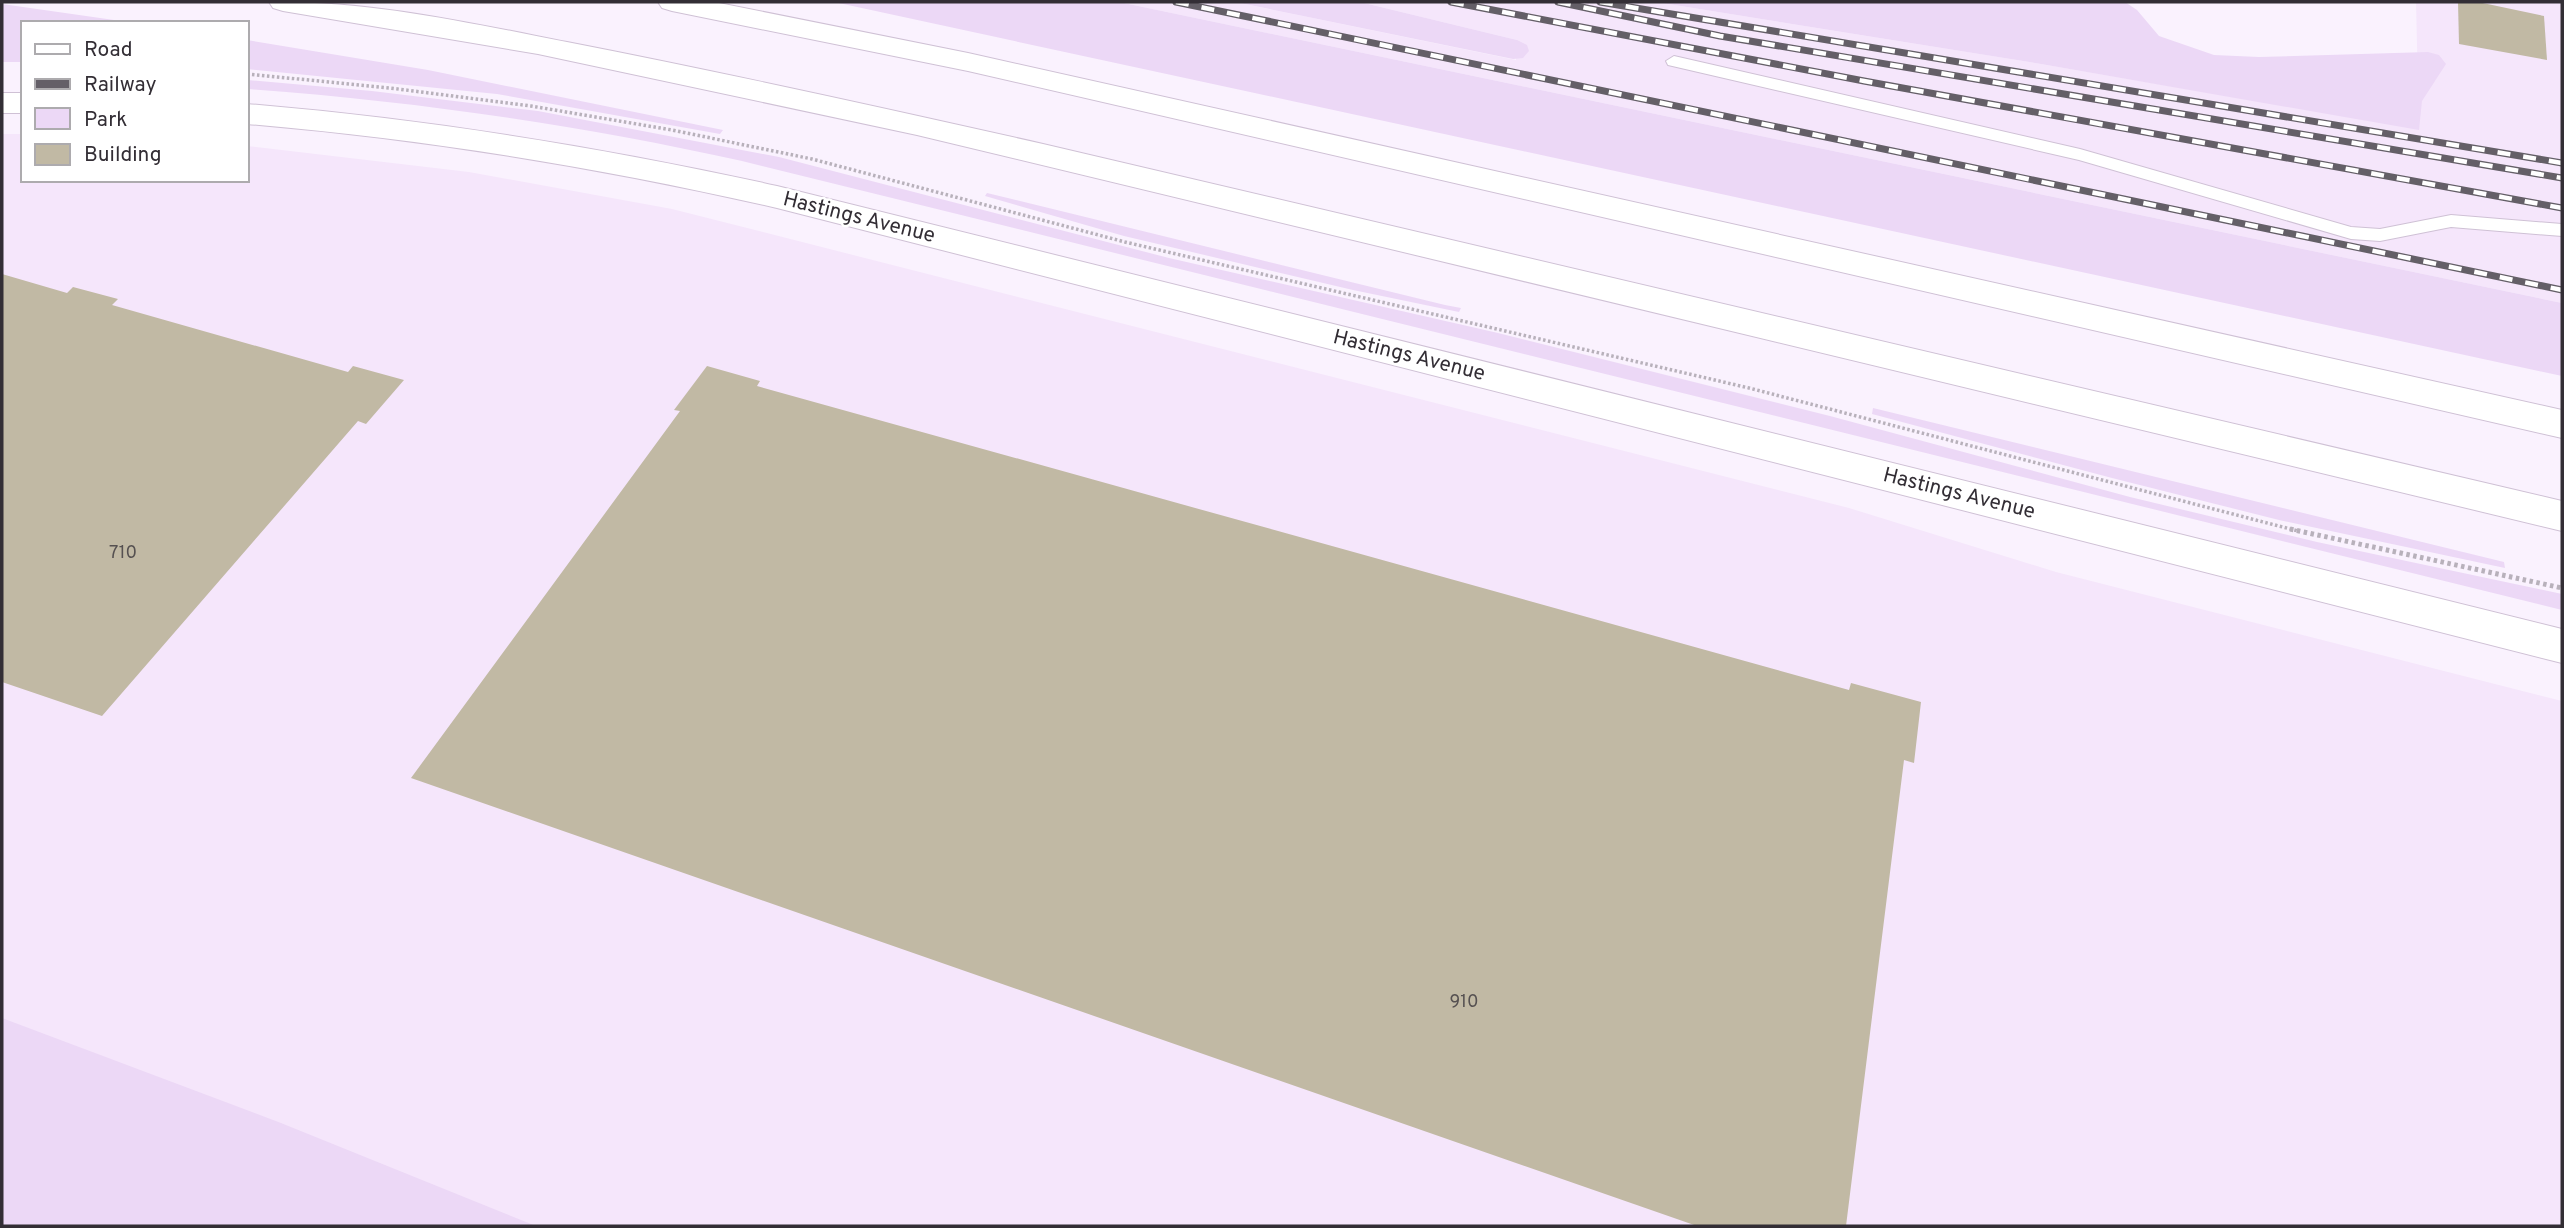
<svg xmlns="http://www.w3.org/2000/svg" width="2564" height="1228" font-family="Overpass,sans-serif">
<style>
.built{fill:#f5e6fb}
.green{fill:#ecd8f6}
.building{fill:#c1b9a4}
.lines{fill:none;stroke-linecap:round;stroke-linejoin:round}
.service-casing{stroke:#cfc1d5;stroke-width:2}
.tertiary-casing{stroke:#cfc1d5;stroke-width:2}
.motorway-casing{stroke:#cfc1d5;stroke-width:2}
.path-far1{stroke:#b8b1bb;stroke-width:3.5;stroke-dasharray:2.5 2.5;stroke-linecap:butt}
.path{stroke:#b8b1bb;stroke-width:5;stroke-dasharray:3.5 3.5;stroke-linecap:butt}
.service{fill:#fff;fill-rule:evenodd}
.tertiary{fill:#fff;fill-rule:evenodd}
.motorway{fill:#fff;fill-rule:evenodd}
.rail-casing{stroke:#645f67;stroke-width:7}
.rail{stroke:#fff;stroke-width:4.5;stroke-dasharray:13;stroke-linecap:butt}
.labels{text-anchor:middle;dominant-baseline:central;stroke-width:5;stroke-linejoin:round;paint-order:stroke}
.number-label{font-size:18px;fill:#565151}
.street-label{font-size:21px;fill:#332e35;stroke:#fff}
</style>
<rect width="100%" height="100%" fill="#faf2fe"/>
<g class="built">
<path d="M1119,2H1235L1516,60L1517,40L1360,2H1656L2041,64L2419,129L2416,2H2562V303Z"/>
<path d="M2,134H23V180H247V146L469,172L672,209L1849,508L2056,572L2562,701V1226H2Z"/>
</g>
<g class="green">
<path d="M834,2H1119L2562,303V376Z"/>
<path d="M1235,2H1360L1517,40L1527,45L1529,51L1523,58L1513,59Z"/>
<path d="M1656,2H2125L2137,10L2159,36L2214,55L2259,57L2428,52L2439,55L2446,64L2422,101L2419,130L2041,64Z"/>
<path d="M2,4L135,23H23V62H2Z"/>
<path d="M247,40L428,70L723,130L720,134L497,94L247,69Z"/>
<path d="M247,80L372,91L538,111L779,157L1169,258L1498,333L1830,416L2130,497L2317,542L2562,594V610L742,161C579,125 414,101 247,89Z"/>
<path d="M987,193L1445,305L1461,308L1459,312L1353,290L1124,236L985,196Z"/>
<path d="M1873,408L2504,562L2505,568L2279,520L2112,478L1872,414Z"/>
<path d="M2,1018L281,1123L536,1226H2Z"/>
</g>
<g class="building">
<path d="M2458,2H2478L2544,16L2547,60L2459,44Z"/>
<path d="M2,274L67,293L73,287L118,299L112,305L348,372L353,366L404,380L366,424L358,421L102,716L2,682Z"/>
<path d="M707,366L760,381L757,386L1849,690L1851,683L1921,702L1914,763L1904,760L1846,1226H1697L411,778L680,411L674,410Z"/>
</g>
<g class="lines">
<g class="service-casing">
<path id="service" d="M1674,56L2080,149L2351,227L2380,229L2451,215L2562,224V236L2451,227L2380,241L2351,239L2079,160L1668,65L1666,61Z"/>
</g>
<g class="tertiary-casing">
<g id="tertiary">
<rect x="2" y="93" width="21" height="20"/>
<path d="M247,104C426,119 602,147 777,186L2562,629V663L777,208C602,168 426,139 247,124Z"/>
</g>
</g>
<g class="motorway-casing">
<g id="motorway">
<path d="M269,2C368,0 470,23 567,42C726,73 884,108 1043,144L2562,501V531L917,135L538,54L283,11L273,8Z"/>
<path d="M658,2H714L968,53L2562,410V438L968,71L672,11L662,8Z"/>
</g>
</g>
<path class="path-far1" d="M247,74L390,88L531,106L672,130L812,159L1125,242L1749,388L2298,531"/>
<path class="path" d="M2290,529L2562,588"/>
<use href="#service" class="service"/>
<use href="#tertiary" class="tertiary"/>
<use href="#motorway" class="motorway"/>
<g class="rail-casing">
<g id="rail">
<path d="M1176,2L2562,290"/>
<path d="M1451,2L1864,81L2562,208"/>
<path d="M1558,2L1720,36L2562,178"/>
<path d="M1600,2L2562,163"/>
</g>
</g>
<use href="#rail" class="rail"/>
</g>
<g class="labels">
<g class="number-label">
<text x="123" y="553">710</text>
<text x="1464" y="1002">910</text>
</g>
<g class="street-label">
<text transform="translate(859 218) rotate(14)">Hastings Avenue</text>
<text transform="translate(1409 356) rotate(14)">Hastings Avenue</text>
<text transform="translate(1959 494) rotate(14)">Hastings Avenue</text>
</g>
</g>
<rect width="2564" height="1228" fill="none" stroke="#332e35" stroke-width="7"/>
<rect x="21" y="21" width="228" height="161" fill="#ffffff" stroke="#adabae" stroke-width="2"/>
<rect x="35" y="44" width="35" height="10" fill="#ffffff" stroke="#adabae" stroke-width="2"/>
<text x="84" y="56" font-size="21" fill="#332e35">Road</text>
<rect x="35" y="79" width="35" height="10" fill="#645f67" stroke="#adabae" stroke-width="2"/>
<text x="84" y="91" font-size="21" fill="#332e35">Railway</text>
<rect x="35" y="108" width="35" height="21" fill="#ecd8f6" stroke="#adabae" stroke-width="2"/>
<text x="84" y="126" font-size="21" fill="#332e35">Park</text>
<rect x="35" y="144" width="35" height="21" fill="#c1b9a4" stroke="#adabae" stroke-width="2"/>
<text x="84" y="161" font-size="21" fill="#332e35">Building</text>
</svg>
